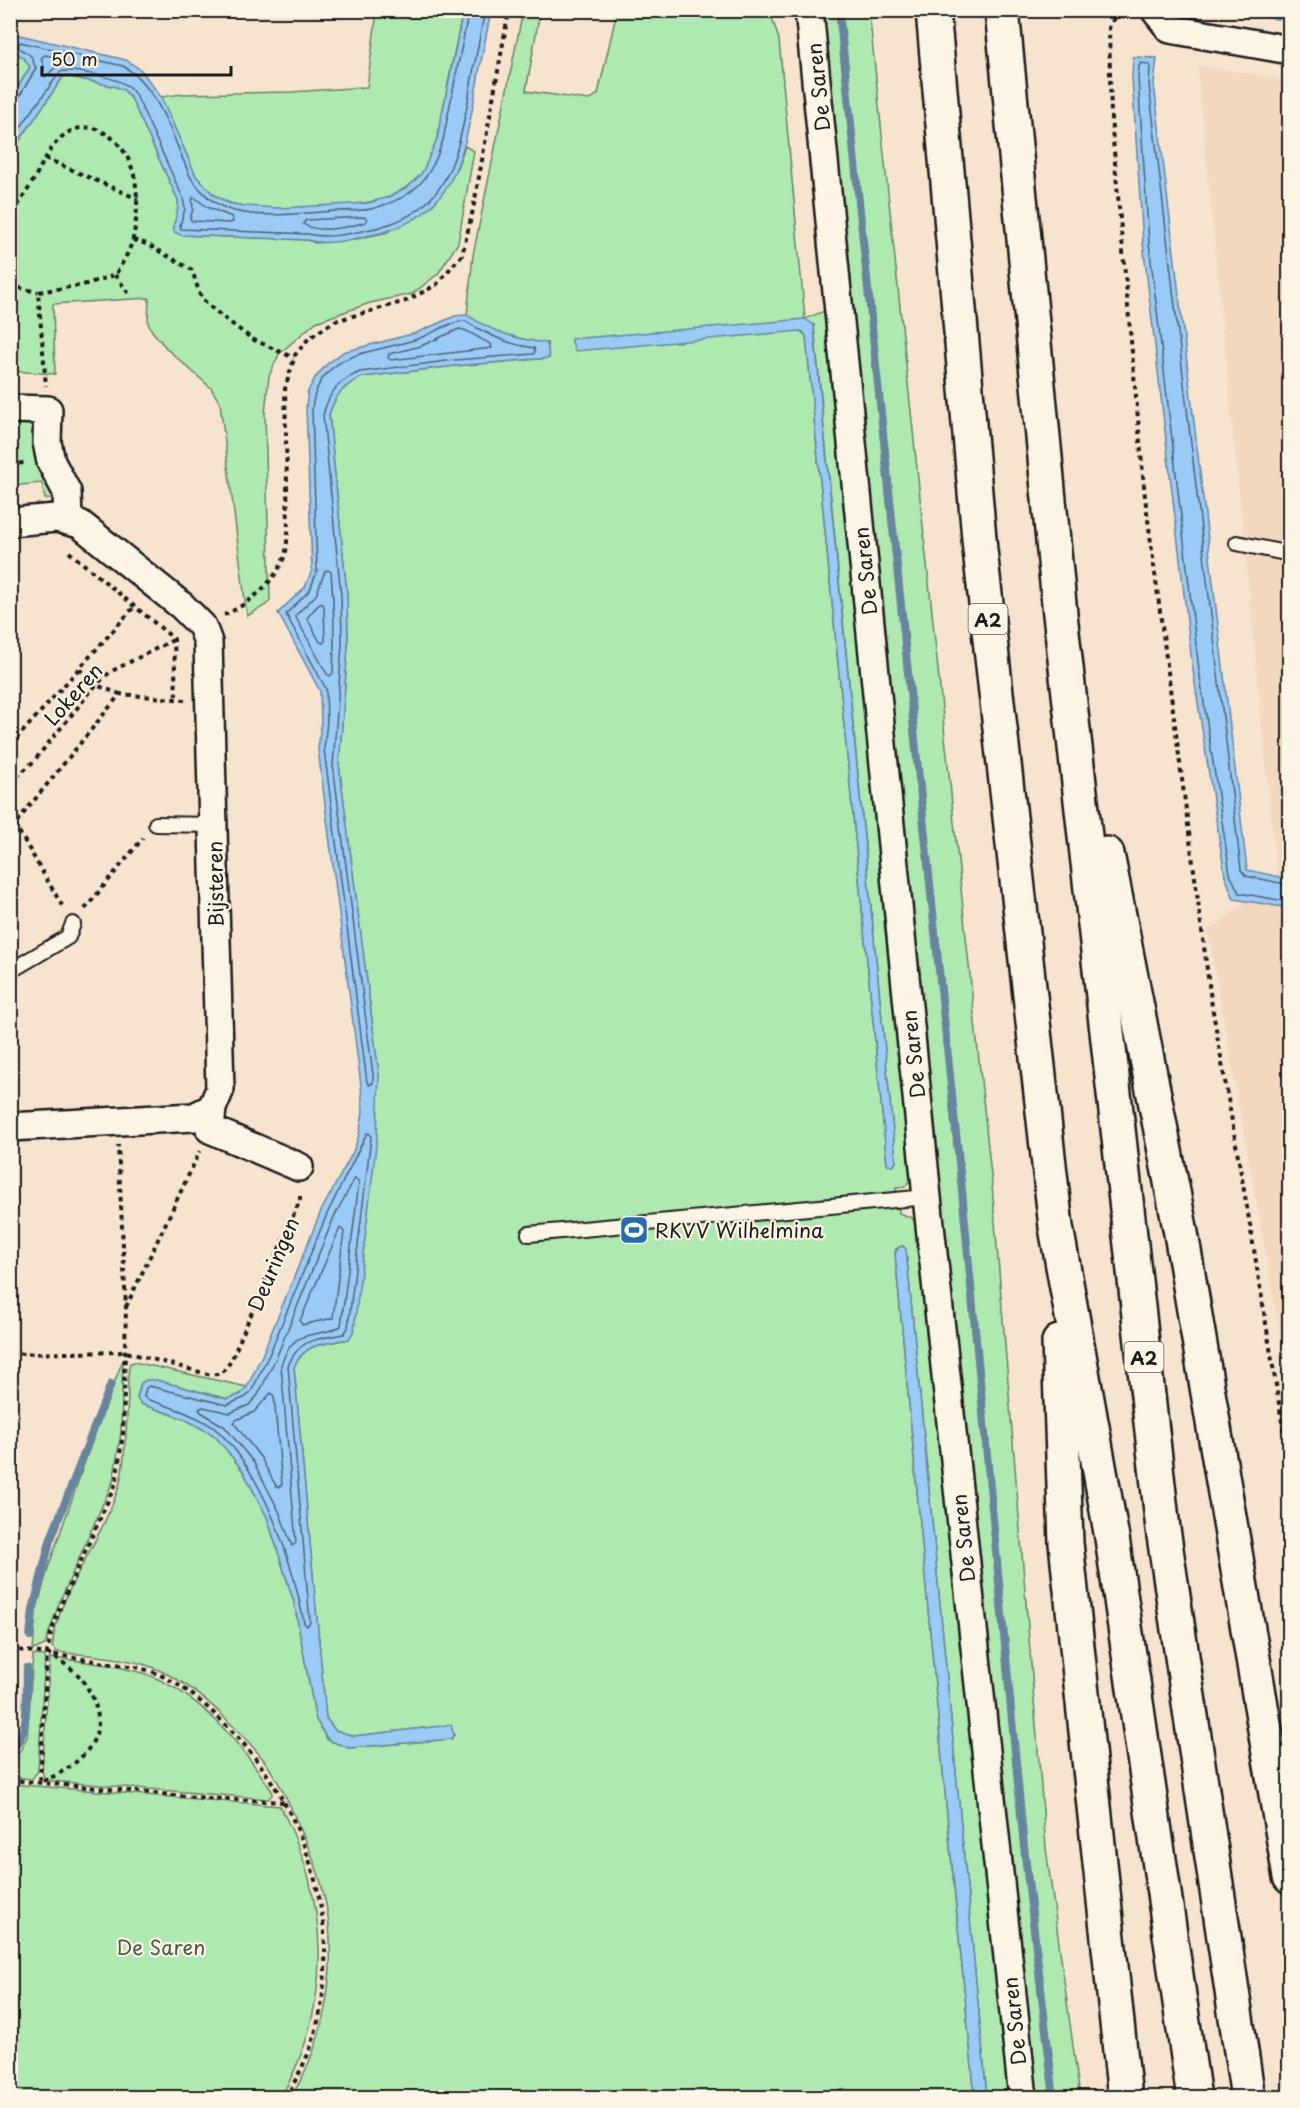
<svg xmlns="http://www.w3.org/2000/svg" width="1300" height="2108" font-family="'Playpen Sans',sans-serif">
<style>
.built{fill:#f2d8be}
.green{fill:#aee9af;stroke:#658266;stroke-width:1.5;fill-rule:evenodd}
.water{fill:#9acbf6;stroke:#68859f;stroke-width:1.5}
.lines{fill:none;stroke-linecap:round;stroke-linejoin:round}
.shore{stroke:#4e6273;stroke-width:1.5}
.stream{stroke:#68859f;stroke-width:8}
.lane-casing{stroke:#1c1c1c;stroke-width:18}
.street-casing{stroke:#1c1c1c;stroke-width:32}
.highway-casing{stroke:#1c1c1c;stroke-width:38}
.path{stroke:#1c1c1c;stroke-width:4;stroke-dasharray:4.5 4.5;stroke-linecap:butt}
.lane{stroke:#fcf5e5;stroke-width:14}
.street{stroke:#fcf5e5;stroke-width:27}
.highway{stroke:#fcf5e5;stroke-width:33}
.labels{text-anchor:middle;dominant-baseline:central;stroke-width:4.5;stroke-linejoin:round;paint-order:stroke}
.shield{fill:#fcf5e5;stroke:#5f5d58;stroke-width:1.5}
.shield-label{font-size:18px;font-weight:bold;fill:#1c1c1c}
.street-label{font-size:20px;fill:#1c1c1c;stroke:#fcf5e5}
.poi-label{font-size:20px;fill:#1c1c1c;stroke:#fcf5e5;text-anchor:start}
.park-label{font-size:20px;fill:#485a48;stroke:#fcf5e5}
</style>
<rect width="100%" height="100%" fill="#f6e4ce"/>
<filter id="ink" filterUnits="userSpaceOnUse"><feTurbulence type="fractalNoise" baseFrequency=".0167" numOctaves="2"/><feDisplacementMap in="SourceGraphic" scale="12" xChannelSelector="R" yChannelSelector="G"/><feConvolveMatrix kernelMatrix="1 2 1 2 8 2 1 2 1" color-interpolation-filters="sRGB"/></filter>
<g filter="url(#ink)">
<path class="built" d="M1197,65L1289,80V1385L1208,932L1277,877Z"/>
<g class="green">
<path d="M377,11H463C457,39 451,67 446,95C440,121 438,151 422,173C414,184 401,192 389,197C363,208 252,213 227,202C213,196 205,187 196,176L161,97L182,94L291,92L367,87Z"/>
<path d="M523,11H540L526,91L589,100L598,94L617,11H770L779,40L805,319L829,309L913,1176L905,1187L896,1188L899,1213L912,1218L916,1223L1011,2097H987L906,1249L903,1246L896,1249L895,1253L950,1846L975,2097H291C328,2039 340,1954 322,1887C316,1863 306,1841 296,1819C288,1800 278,1780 266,1763C256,1749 242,1735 230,1723C210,1702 187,1683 161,1671C132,1657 90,1656 58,1652L52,1647C59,1588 102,1542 119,1486C126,1462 126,1425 128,1399C128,1388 127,1374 130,1363L134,1362L247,1387L241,1394L228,1399L156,1380L141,1383L137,1398L141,1404L185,1419L216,1436L243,1471L267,1517L294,1602L316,1720L328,1740L349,1748L451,1739L454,1735L450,1725L354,1736L335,1730L326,1718L294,1367C306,1342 324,1344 349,1339L379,1075L339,764L348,645L347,594L329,415C335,395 343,386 362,377L455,366L549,358L547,343C517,340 492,332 467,315L473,255ZM805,320L814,325L896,1162L893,1166L887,1164L806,336L802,332L800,331L572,340Z"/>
<path d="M819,11H869L992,1185L1046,1848L1080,2097H1032Z"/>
<path d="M11,50L23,56L30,67L11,99Z"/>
<path d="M67,76L117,87L124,90L131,98L178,200L180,208L173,227L181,235L308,240L315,243L356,239L388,232L455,173L465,146L474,151L458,243L438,274L412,294L370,303L316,322L279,354L269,376L265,413L270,601L266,605L247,616L220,403L211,388L167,349L152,331L148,323L149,298L53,304L55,374L11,371V153L63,77Z"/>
<path d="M36,421L56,497L45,499L42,483L11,486L10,422Z"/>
<path d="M123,1360L121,1433L113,1481L58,1606L45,1645L33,1650L36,1612L48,1568L97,1427Z"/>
<path d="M33,1655L45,1656L38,1771L32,1779L11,1777V1758L20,1751L27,1737Z"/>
<path d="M50,1658C78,1660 134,1667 158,1679C207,1702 243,1747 272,1791V1795L268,1799L51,1781L44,1777L42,1771Z"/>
<path d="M10,1784L280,1806C330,1900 334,2004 281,2097H11Z"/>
</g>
<g class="water">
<path d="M463,11H491C485,41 479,71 474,101C460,173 447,220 367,236C350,240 324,246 308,240L181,235L174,232C172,221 180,212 178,200L131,98L124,90L117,87L67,76L63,77L11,153V99L30,67L23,57L11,50V33L126,60L141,70L161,97L196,176L214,195L228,203L244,206L279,208L368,203L389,197L409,186L422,173L437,139Z"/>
<path d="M1230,11H1289V22L1281,20Z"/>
<path d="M1133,57L1157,58L1154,84L1247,870L1289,879V908L1234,899L1225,876L1193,671L1143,243L1132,78Z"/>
<path d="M467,315C492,332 517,340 547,343L549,358L455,366L362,377C343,386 335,395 329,415L347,594L348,645L339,764L379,1075L377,1138L354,1330L349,1339C324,1344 305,1342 294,1367L326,1718L335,1730L354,1736L451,1725L454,1735L451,1739L349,1748L328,1740L316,1720L294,1602L267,1517L243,1471L215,1436L185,1419L141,1404L137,1398L141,1383L146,1380H156L227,1399L241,1394L247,1387L263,1353L321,1211L353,1152L359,1135L363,1112L361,1085L318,749L321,721L320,691L278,613L305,587L312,570L306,407L308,391L315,378L327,364L343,352L416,333L455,316Z"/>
<path d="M805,319L814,325V330L896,1162L893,1166L887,1164L806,336L803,332L800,331L575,351L571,339Z"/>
<path d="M903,1246L906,1249L987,2097H975L950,1846L895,1253L899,1247Z"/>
</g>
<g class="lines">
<g class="shore">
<path d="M45,55L60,58L62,61L45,77L42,74L44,67L41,58Z"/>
<path d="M10,101L18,99L36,68L31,56L18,47L20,42L123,66C159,87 174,141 191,178C200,191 210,201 225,208C253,220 304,213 335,211C347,211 360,211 371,209C386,205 401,200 413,190C429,178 437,158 443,140L469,10"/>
<path d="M10,142L60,72C71,68 116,78 126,85C130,87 133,92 136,95L183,198L185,209L180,225L181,229L308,234C326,239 349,234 367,230C443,215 455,169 468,101C473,71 479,41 485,10"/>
<path d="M194,197L207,207L232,217L233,222L230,223L192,221L190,219L193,209L192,200Z"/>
<path d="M364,217L367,219L366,222C349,227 318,234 303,224L306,220Z"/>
<path d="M465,321C488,335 507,344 534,348L535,352L533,354L455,360L360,372C339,380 329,392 323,415L341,595L342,645L333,765L373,1075V1083L369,1085L367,1082L324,749L327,721L326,689L286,614L310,590L317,571L312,408C319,350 373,354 417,339C433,334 448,322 465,321Z"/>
<path d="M459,329C467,329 481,340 491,344L492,348L391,360L388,358L389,354L421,346Z"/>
<path d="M328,570L331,572C334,606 335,639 333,673L330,676L327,674L295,616L316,595L325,571Z"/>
<path d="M319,604H323L324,606L325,641L323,643L320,642L307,618Z"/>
<path d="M1290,885L1246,876L1241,870L1149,85L1150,66L1148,64L1141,63L1139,66L1138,78L1149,243L1199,670L1230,874L1239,893L1290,902"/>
<path d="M367,1133L370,1134L371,1137L348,1328L344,1334C317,1339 299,1338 288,1366L310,1622L307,1626L304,1623C293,1563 265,1477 220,1433C204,1417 168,1406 146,1399L144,1396L146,1388L149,1386L227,1405L246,1397L252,1390L269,1355L327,1214Z"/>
<path d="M355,1178L359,1182L341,1326C313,1341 295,1324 281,1365L296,1543L292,1546L279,1511L254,1463L225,1427L201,1412L199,1409L203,1407L230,1413L249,1405L258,1395L276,1358L334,1217Z"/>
<path d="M340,1228L344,1231L333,1318L302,1325L300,1321Z"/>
<path d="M271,1393L274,1396L282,1484L279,1487L276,1486L261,1458L234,1423L236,1420L254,1412Z"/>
</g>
<g class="stream">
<path d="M839,10L962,1191L1024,1847L1054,2098"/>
<path d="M30,1636L33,1610L50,1541L111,1384"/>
<path d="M10,1751C31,1737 26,1691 27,1668"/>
</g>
<g class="lane-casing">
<g id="lane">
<path d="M1237,543L1290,554"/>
<path d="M156,824L213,825"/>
<path d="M10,971L68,937L73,924"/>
<path d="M529,1234L927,1197"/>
</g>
</g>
<g class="street-casing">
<g id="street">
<path d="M809,10L927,1197L1023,2098"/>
<path d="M1155,10L1170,29L1290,50"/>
<path d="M10,409L48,410L47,442L51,462L67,492L68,520"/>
<path d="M10,522L56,518L80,524L182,606L202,626L208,642L220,1089L212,1108L210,1129L299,1167"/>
<path d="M10,1127L194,1117L212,1108"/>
</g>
</g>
<g class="highway-casing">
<g id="highway">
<path d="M933,10L980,550L1056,1227L1112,1538L1194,2098"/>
<path d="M1002,10L1060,614L1163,1529L1248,2098"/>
<path d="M1107,854L1181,1233L1290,1877"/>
<path d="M1059,1342L1066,1543L1125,2098"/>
</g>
</g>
<g class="path">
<path d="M1118,10L1109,28L1111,118L1145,497L1211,1000L1250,1225L1290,1471"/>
<path d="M45,158L138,199"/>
<path d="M10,212C35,191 43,146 69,132C79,126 93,126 103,132C140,153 141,201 133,238C130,251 122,264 115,275L83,285L38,292L46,386"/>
<path d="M133,240L147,244L192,270L201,298L215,311L252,339L294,358"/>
<path d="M115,275L130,295"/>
<path d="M10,286L38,292"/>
<path d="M10,464L25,463"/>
<path d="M69,552L174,639L176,699"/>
<path d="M224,615C250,604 279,579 286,551C287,545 287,538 288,532L285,389L295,355L309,338L335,321L406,301L436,285L462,255L473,210L509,10"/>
<path d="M79,669L96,685L120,694"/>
<path d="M10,746L134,607"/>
<path d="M10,783L33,762L96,685L110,672L177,638"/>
<path d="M10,816L64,909"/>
<path d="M10,826L15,824L120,694L185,700"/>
<path d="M85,909L143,838"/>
<path d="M126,1307L200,1151"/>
<path d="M10,1354L126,1352L211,1375L222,1373L231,1361L300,1200V1192"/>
<path d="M10,1649C42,1653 74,1657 105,1663C123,1665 142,1667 158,1674C185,1686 207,1706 227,1726C307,1806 347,1930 313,2040C307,2060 296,2079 286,2098"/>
<path d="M47,1653C60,1661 75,1669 84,1682C90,1691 99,1710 98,1721C98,1752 65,1773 40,1782L47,1653L51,1633L61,1605L116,1483L123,1433L126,1308L118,1145"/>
<path d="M10,1780L207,1798L284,1802"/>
</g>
<use href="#lane" class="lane"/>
<use href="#street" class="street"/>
<use href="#highway" class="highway"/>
</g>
</g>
<defs>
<g id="stadium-square" transform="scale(1.5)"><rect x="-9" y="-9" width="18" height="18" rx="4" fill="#1f6fb2" stroke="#fcf5e5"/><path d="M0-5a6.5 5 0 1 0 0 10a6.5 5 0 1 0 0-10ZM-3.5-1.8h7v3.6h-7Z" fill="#fff"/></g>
</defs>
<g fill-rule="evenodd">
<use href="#stadium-square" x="634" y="1230"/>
</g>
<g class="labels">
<g class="shield">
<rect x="968.5" y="604" width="39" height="30" rx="4.5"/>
<rect x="1124.5" y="1342" width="39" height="30" rx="4.5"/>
</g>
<g class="shield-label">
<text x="988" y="619">A2</text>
<text x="1144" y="1357">A2</text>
</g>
<g class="street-label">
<text transform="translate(818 87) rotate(-96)">De Saren</text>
<text transform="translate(865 571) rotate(-96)">De Saren</text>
<text transform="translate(73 694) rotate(-48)">Lokeren</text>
<text transform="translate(215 884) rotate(-91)">Bijsteren</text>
<text transform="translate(913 1054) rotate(-96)">De Saren</text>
<text transform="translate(273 1264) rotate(-67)">Deuringen</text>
<text transform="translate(963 1538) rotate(-96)">De Saren</text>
<text transform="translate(1014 2021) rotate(-96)">De Saren</text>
</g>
<g class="poi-label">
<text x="655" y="1230">RKVV Wilhelmina</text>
</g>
<g class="park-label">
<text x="161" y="1947">De Saren</text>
</g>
</g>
<rect width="1300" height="2108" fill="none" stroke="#fcf5e5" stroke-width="36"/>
<rect x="18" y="18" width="1264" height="2072" fill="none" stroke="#1c1c1c" stroke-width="2" filter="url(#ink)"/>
<path d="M42 66v9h189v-9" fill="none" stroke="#1c1c1c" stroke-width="3"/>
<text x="51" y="66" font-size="18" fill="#1c1c1c" stroke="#fcf5e5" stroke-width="4.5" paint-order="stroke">50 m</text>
</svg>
